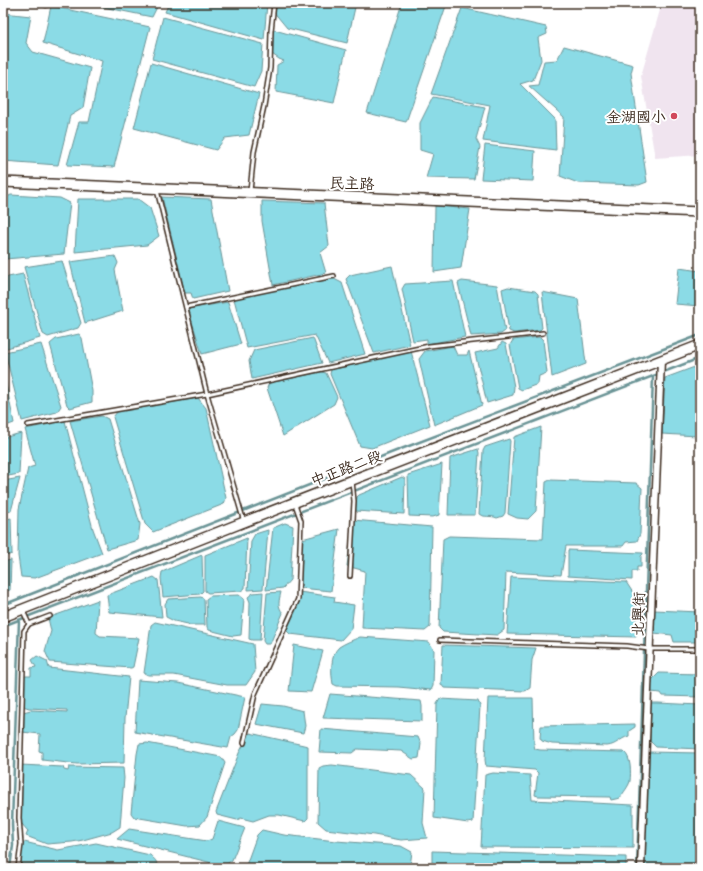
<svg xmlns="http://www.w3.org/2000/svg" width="703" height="871" font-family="'Patrick Hand','LXGW WenKai TC',sans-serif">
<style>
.built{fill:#f0e4ef}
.water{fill:#8bdbe6;stroke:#6b9496}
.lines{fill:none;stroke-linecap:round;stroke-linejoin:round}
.stream{stroke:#6b9496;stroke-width:2.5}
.lane-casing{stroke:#3b2a1e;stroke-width:6}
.street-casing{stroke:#3b2a1e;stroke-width:9}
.secondary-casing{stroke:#3b2a1e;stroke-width:12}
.lane{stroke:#fff;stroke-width:3}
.street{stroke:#fff;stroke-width:6}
.secondary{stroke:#fff;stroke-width:9}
.poi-dot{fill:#d1495b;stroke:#fff;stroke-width:1.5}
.labels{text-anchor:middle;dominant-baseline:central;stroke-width:4;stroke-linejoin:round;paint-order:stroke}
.poi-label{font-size:15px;fill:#3b2a1e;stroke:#fff;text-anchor:end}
.street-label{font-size:15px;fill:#3b2a1e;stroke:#fff}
</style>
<rect width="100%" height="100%" fill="#fff"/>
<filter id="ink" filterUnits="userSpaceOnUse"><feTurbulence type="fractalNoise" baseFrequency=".025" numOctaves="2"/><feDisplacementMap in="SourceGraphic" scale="8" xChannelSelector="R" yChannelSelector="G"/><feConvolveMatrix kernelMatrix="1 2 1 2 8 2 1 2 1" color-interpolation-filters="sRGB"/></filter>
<g filter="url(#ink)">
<path class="built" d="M662,3H700V155L655,158L641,76Z"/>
<g class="water">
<path d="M83,3H159L152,17Z"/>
<path d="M169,3H267L264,40L165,12Z"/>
<path d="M275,3H356L347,43L287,28L273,11Z"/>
<path d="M402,3H447L406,122L367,113Z"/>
<path d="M51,6L150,27L114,167L67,165L79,122H89L102,61L43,43Z"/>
<path d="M462,8L546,27L547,34L538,38L541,60L533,80L520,84L555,119L556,150L483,141L490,105L431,94Z"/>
<path d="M3,13L31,16L26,43L33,52L90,68L83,108L70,116L58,165L3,161Z"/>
<path d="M163,17L263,44L261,71L254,87L152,59Z"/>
<path d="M271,29L346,50L334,103L276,92L277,65L284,61L279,59L272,54Z"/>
<path d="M564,46L633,65L631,73L647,182L639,185L578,183L560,176L564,117L529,86L538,85L544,61L557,60Z"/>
<path d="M151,63L259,94L249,135L225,138L216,150L134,128Z"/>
<path d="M433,97L485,107L476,139L480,147L474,179L426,178L433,154L420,150V123Z"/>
<path d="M485,145L535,151L533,181L481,179Z"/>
<path d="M11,195L60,198L70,203L64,254L5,259L3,257V199Z"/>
<path d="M162,197L211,199L228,291L193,299L191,293H185Z"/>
<path d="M78,199H138L150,208L159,236L147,245L75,252Z"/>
<path d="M262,201L324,203L329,246L320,253L326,273L273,285L262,221Z"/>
<path d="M435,206L470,209L461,268L434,272Z"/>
<path d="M115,256L118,263L115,270L123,311L85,323L70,262Z"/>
<path d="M62,261L81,323L78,328L48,337L43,334L24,267Z"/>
<path d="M392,266L410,345L374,353L346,279L350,275Z"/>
<path d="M679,268L700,271V306L675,304Z"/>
<path d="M23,274L40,338L4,349L3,342V278Z"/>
<path d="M332,278L342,283L365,354L328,363L315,335L247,348L234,299Z"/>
<path d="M453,281L465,337L427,344V339L413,341L402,289L405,284Z"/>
<path d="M462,281L497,285L505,331L501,334L471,336L458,283Z"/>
<path d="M508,287L535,291L538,294L542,328L540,330L514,333L509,331L502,289Z"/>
<path d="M542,292L578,299L586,364L552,377Z"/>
<path d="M228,302L241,344L202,354L188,309Z"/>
<path d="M79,334L82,338L92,391V402L70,408L67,405L50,344L56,339Z"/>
<path d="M540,337L543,340L547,373L539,376L538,384L522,390L518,388L510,345L513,340Z"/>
<path d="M313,338L322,363L252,379L249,361L254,350Z"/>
<path d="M502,342L506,344L514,387L513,395L487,403L475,353L498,348Z"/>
<path d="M41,344L61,406L57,412L22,421L5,352Z"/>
<path d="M453,346L457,355H467L469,351L482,405L434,425L419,359L425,351Z"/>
<path d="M411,351L430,425L372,448L360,446L330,374L331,370Z"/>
<path d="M700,365V439L697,436L662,434L665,378Z"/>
<path d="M3,369L14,423L3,427Z"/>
<path d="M321,372L326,373L337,397L334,404L283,436L267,388L269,383Z"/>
<path d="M198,398L206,408L226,498L224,504L153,532L145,524L113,417L118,411Z"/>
<path d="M102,416L108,419L140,524L138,540L107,549L70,421Z"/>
<path d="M65,421L93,529L102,553L35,578L21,577L18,556L19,509L28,468L35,466L25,429Z"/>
<path d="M541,427L536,511L528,519L517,518L508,514L514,437Z"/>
<path d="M21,433L19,474L3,477V438Z"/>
<path d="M509,439L510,441L505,513L503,516L497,518C491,515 484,518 479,514L483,451L485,447Z"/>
<path d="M478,449L479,453L475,515H448L450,458Z"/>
<path d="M442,464L439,515L433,517L409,516L408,475Z"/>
<path d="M402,477L405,479L404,514L355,511L357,497L359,495Z"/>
<path d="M20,478L11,511L3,513V481Z"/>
<path d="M550,480L636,483L642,488L640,534L637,541L626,542L623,546H566L561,575L506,572L504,630L497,635L443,632L439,628L443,539L449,536L543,539L546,482Z"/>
<path d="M11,518L12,554L3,557V520Z"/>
<path d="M353,520L432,527L430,627L425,631L362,628L365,571L347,566Z"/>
<path d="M285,523L293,526L290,580L283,588L266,590L273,528Z"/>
<path d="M339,529L331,591L300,588L302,539Z"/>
<path d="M268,530L263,589L248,590L251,541L255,534Z"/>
<path d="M247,538L245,588L241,591L208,593L205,591V555Z"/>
<path d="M568,550L643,553V554L641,556V567H637V571H632V580L568,576Z"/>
<path d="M202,555L203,591L200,594L163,597L161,578L162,572Z"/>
<path d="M11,560L10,590L3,592V562Z"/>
<path d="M154,577L158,580L162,617L109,612L107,595Z"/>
<path d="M511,577L626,582L637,599L636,637L507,634Z"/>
<path d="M263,592L260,640H252L249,639L250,602L248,597L253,593Z"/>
<path d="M281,592C279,601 277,606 283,613L270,644H265L263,641L267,593Z"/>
<path d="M299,592L335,597L334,602L354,605L351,629L341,640L290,634L286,630V625Z"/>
<path d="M239,595L244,599L241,635L233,636L209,630L207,627L206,599L210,596Z"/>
<path d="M201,597L204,599L205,625H189L188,624L174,621L166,617L165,604L168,599Z"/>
<path d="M98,600L96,633L100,636L139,638L133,667L131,668L50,662L45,651L51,631L48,618Z"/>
<path d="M654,610L700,612V642H674L672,635L654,633Z"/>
<path d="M155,622L253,644L255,672L246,685H227L174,675H148L144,673L151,625Z"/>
<path d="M3,635L8,640L4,706L3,708Z"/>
<path d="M360,637L429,642L434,650L433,686L431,690L398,687L337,686L333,684C331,673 330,655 339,647C345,643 353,640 360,637Z"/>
<path d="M294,645L323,651L311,692L289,691Z"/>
<path d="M443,645L536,648L532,660L530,688L525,691L444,688L441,684Z"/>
<path d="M37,656L47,661L49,668L129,677L125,718L124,763L77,764L42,760V752L39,751L40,734L22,732L23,712L31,710L67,712V710L29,708L23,706L24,676H31V668L36,667L32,660Z"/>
<path d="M659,673L700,674V697L663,696L661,693L651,692L652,680Z"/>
<path d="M138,680L178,683L245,697L238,730L235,734L231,737L228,748L135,732Z"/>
<path d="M330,694L421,701L422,706V721L323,718Z"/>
<path d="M488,698H533L534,745L535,749L540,750L624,752C631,757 631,772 630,781C629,786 623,793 620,798L611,800L610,797L538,796L535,795L538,773L535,770L486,766L485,760Z"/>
<path d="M440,699L478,701L480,706L473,822L468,823L434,818L437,704Z"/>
<path d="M651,703H658L700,705V749L656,747L650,741Z"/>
<path d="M262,704L283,706L303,711L305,726L303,733L256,724Z"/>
<path d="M635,724V727L629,731V736C619,739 617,745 607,746L552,744L542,741L540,738L541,726Z"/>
<path d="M321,729L418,737L421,744L419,758L413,759L401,751L357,749L352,753L319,752Z"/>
<path d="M250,733L308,746V818L305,821L279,815H269L253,821L241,818L237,820L217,815L216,812L239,753Z"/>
<path d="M147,743L221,757L225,763L207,817L200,825L187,826L134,817L131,813L137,754L139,744Z"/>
<path d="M648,752L700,753V868H644Z"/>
<path d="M20,765L63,767L64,770L68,771L69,767L123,768L124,778L120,827L112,832L83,840L72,842L47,844L26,836L28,831L21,823Z"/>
<path d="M332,765L411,775L425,788L423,823L427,838L401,840L374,835L326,829L318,822L319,768L323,766Z"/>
<path d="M493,773L530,775L532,800L633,805V848L481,847L485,775Z"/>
<path d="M218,821L245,828L232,860L224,866L117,839L129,829L207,841L212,839Z"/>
<path d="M262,830L284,835L336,841L401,846L412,852L410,866L412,868H245L257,835Z"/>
<path d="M20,841L58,850L96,843L150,855C154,859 159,862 156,868H18Z"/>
<path d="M432,851L626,857V868H432Z"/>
</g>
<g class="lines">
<g class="stream">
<path d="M3,605L401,449L700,335"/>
<path d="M3,626L700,358"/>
<path d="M10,868L13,845L12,824L19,620"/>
<path d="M637,868L653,376"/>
</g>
<g class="lane-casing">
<g id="lane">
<path d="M46,5L47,3"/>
<path d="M157,190L207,394L244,522"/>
<path d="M250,191L254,152L264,106L270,68L271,31L274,3"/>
<path d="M186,307L334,276"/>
<path d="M28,425L207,394L429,346L543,333"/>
<path d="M350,576L354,501L352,481"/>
<path d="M23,611L29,624"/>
<path d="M440,640L627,646L649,649H700"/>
<path d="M244,743L255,694L298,599L301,521L295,504"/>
<path d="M18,868L21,844L19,818L24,631L29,624L50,616"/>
</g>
</g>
<g class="street-casing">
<path id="street" d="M641,868L661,360"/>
</g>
<g class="secondary-casing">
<g id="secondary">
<path d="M3,182L700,212"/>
<path d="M3,617L244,522L700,345"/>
</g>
</g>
<use href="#lane" class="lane"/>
<use href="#street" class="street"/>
<use href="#secondary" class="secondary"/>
</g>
</g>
<circle class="poi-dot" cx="674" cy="116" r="4"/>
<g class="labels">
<g class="poi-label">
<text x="666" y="116">金湖國小</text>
</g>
<g class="street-label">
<text transform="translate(352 183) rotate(2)">民主路</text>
<text transform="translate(346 468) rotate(-21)">中正路二段</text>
<text transform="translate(638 614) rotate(-88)">北興街</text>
</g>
</g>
<rect width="703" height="871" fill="none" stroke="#fff" stroke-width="16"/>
<rect x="8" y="8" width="687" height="855" fill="none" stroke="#3b2a1e" stroke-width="1.5" filter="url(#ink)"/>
</svg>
